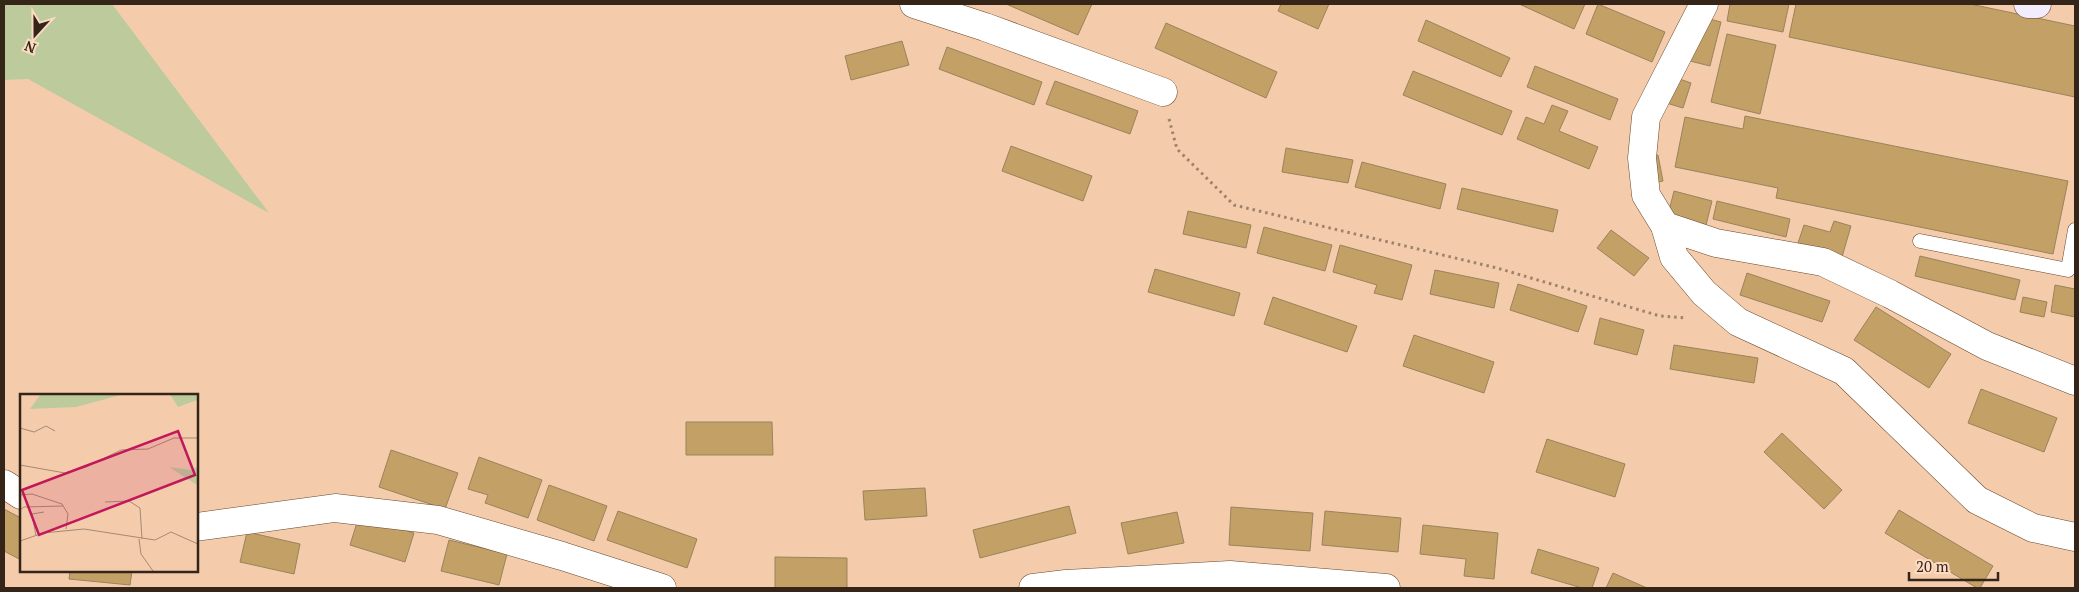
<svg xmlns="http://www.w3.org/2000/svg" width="2079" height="592" font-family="'PT Serif',serif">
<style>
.green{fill:#bdca9c}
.building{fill:#c2a066;stroke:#9a835b}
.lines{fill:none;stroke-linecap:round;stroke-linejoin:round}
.lane-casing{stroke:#68472a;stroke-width:15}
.street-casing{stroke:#68472a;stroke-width:29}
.secondary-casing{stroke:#68472a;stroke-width:29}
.path{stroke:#9e826a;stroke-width:3;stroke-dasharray:2.5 4;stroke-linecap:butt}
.lane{stroke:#fff;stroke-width:14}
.street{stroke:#fff;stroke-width:28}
.secondary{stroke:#f2ecfc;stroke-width:28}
.inset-road{fill:none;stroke:#a78971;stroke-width:1}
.view{fill:#c2185b;fill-opacity:0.15;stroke:#c2185b;stroke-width:2.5}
.inset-edge{fill:none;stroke:#342518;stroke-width:2.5}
</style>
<rect width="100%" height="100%" fill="#f4ccac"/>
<path class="green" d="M4,4H112L269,213L28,79L4,80Z"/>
<g class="building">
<path d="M1006,4H1092L1078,35Z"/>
<path d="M1281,4H1329L1318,29L1278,11Z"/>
<path d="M1519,4H1585L1574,29Z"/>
<path d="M1598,4L1665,32L1652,62L1586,34Z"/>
<path d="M1730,4H1789L1783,32L1727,21Z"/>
<path d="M1796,4H1970L2075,26V97L1789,37Z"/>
<path d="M1698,16L1721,22L1710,66L1686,60Z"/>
<path d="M1426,20L1510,58L1501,77L1418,41Z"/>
<path d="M1166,23L1277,72L1266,98L1155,48Z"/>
<path d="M1727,34L1776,45L1760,114L1711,102Z"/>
<path d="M902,41L909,65L851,80L845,56Z"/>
<path d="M947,47L1042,82L1034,105L939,69Z"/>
<path d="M1535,66L1618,99L1610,120L1527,87Z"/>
<path d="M1413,71L1512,111L1502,135L1403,95Z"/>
<path d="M1671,76L1691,83L1683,108L1663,102Z"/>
<path d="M1055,81L1138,111L1130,134L1046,104Z"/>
<path d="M1552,105L1568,111L1559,131L1598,147L1589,169L1517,139L1526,117L1544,124Z"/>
<path d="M1745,116L2068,181L2053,254L1776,198L1778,188L1675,167L1685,117L1743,129Z"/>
<path d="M1011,146L1092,176L1083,201L1002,171Z"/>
<path d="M1286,148L1353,160L1348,183L1282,172Z"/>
<path d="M1658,155L1663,181L1649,184L1644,157Z"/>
<path d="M1362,162L1446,184L1440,209L1355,187Z"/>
<path d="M1462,188L1558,210L1553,232L1457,209Z"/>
<path d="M1674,191L1712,201L1706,225L1668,215Z"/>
<path d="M1717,201L1790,219L1786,237L1713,219Z"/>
<path d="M1188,211L1251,225L1246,248L1183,234Z"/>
<path d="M1834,221L1851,226L1842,257L1798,243L1804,225L1830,232Z"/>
<path d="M1264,227L1332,245L1325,271L1257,253Z"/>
<path d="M1611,230L1649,258L1634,276L1597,248Z"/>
<path d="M1340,245L1412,265L1402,300L1374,293L1377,285L1333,272Z"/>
<path d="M1920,256L2020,280L2015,300L1915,276Z"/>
<path d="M1155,269L1240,293L1234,316L1148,292Z"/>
<path d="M1435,270L1499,283L1494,308L1430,294Z"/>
<path d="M1747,273L1830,301L1822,322L1740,295Z"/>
<path d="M1518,284L1587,306L1578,332L1510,310Z"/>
<path d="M2055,285L2075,289V317L2051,312Z"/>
<path d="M1273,297L1357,326L1347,352L1264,324Z"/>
<path d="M2023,297L2047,302L2044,317L2020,312Z"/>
<path d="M1876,307L1951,354L1929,388L1854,340Z"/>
<path d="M1600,318L1644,330L1637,355L1594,344Z"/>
<path d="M1414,335L1494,362L1484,393L1403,366Z"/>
<path d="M1674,345L1758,358L1754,383L1670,369Z"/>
<path d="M1981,389L2057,418L2044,452L1968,423Z"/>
<path d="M686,422H772L773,455H686Z"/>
<path d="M1782,433L1842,490L1824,509L1764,452Z"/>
<path d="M1547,439L1625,464L1615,497L1536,472Z"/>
<path d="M391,450L458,473L445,509L379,487Z"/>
<path d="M479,457L542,480L528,518L485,503L488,495L468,489Z"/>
<path d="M549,485L607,506L594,541L537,520Z"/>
<path d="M925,488L927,516L865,520L863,491Z"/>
<path d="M1069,506L1076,533L980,558L973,530Z"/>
<path d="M1231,507L1313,513L1310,551L1229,545Z"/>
<path d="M4,509L21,518V560L4,551Z"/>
<path d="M1899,510L1993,566L1980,588H1977L1885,533Z"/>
<path d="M618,511L697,539L687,568L607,540Z"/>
<path d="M1325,511L1401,518L1398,552L1322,545Z"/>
<path d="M1177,512L1184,543L1128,554L1121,523Z"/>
<path d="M359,516L414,533L405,562L350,545Z"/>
<path d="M1423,525L1498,533L1494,579L1464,576L1466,559L1420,554Z"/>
<path d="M247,532L300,544L294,574L240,562Z"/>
<path d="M449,540L507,554L499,585L441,571Z"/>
<path d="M1538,549L1599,568L1592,588H1582L1531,573Z"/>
<path d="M775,557L847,558V588H775Z"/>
<path d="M70,571H132L130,585L69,579Z"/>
<path d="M1613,573L1647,588H1606Z"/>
</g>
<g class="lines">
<g class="lane-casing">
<path id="lane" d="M1920,241L2068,270L2075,230"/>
</g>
<g class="street-casing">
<g id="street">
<path d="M914,4L985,27L1163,92"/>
<path d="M1704,4L1646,117L1642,158L1646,195L1665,226L1674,257L1704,293L1738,322L1844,371L1977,500L2033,528L2075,537"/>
<path d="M1665,226L1716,243L1823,262L1890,294L1987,346L2075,381"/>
<path d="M4,484L21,495"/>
<path d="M196,527L335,508L438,520L562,556L662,588"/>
<path d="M1033,588L1066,584L1230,575L1386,588"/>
</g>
</g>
<g class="secondary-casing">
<path id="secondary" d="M2028,4H2037"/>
</g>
<path class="path" d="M1169,119L1177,149L1234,205L1497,268L1660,316L1687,318"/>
<use href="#lane" class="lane"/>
<use href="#street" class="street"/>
<use href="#secondary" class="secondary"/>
</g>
<g transform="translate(20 394)">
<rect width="178" height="178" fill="#f4ccac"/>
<path d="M21,0H104L56,13L10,15ZM150,0H177V6L158,13ZM149,73L171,76L177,73V91Z" fill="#bdca9c"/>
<path class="inset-road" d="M0,34L14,38L26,32L35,37M0,71L45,79L66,73L101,56L128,55L154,44H178M0,101L12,100L42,110L48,120L46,135M85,108L109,107L120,114L122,145M0,116L4,113L43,112M16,142L12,120L24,118M119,145L121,160L133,177M0,147L23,139L64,135L135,146L151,138L178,150"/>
<path class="view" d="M158,37L175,81L19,141L2,96Z"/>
<rect width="178" height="178" class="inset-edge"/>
</g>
<rect width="2079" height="592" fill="none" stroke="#342518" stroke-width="10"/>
<g transform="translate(35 35) rotate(201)" stroke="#fcdbc2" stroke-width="4" paint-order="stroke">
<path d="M0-4L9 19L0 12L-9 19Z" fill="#342518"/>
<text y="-8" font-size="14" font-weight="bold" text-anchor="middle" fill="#342518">N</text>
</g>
<path d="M1909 572v8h89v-8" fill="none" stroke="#342518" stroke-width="2.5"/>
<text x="1916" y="572" font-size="15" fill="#342518" stroke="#fcdbc2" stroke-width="4" paint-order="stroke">20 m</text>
</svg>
